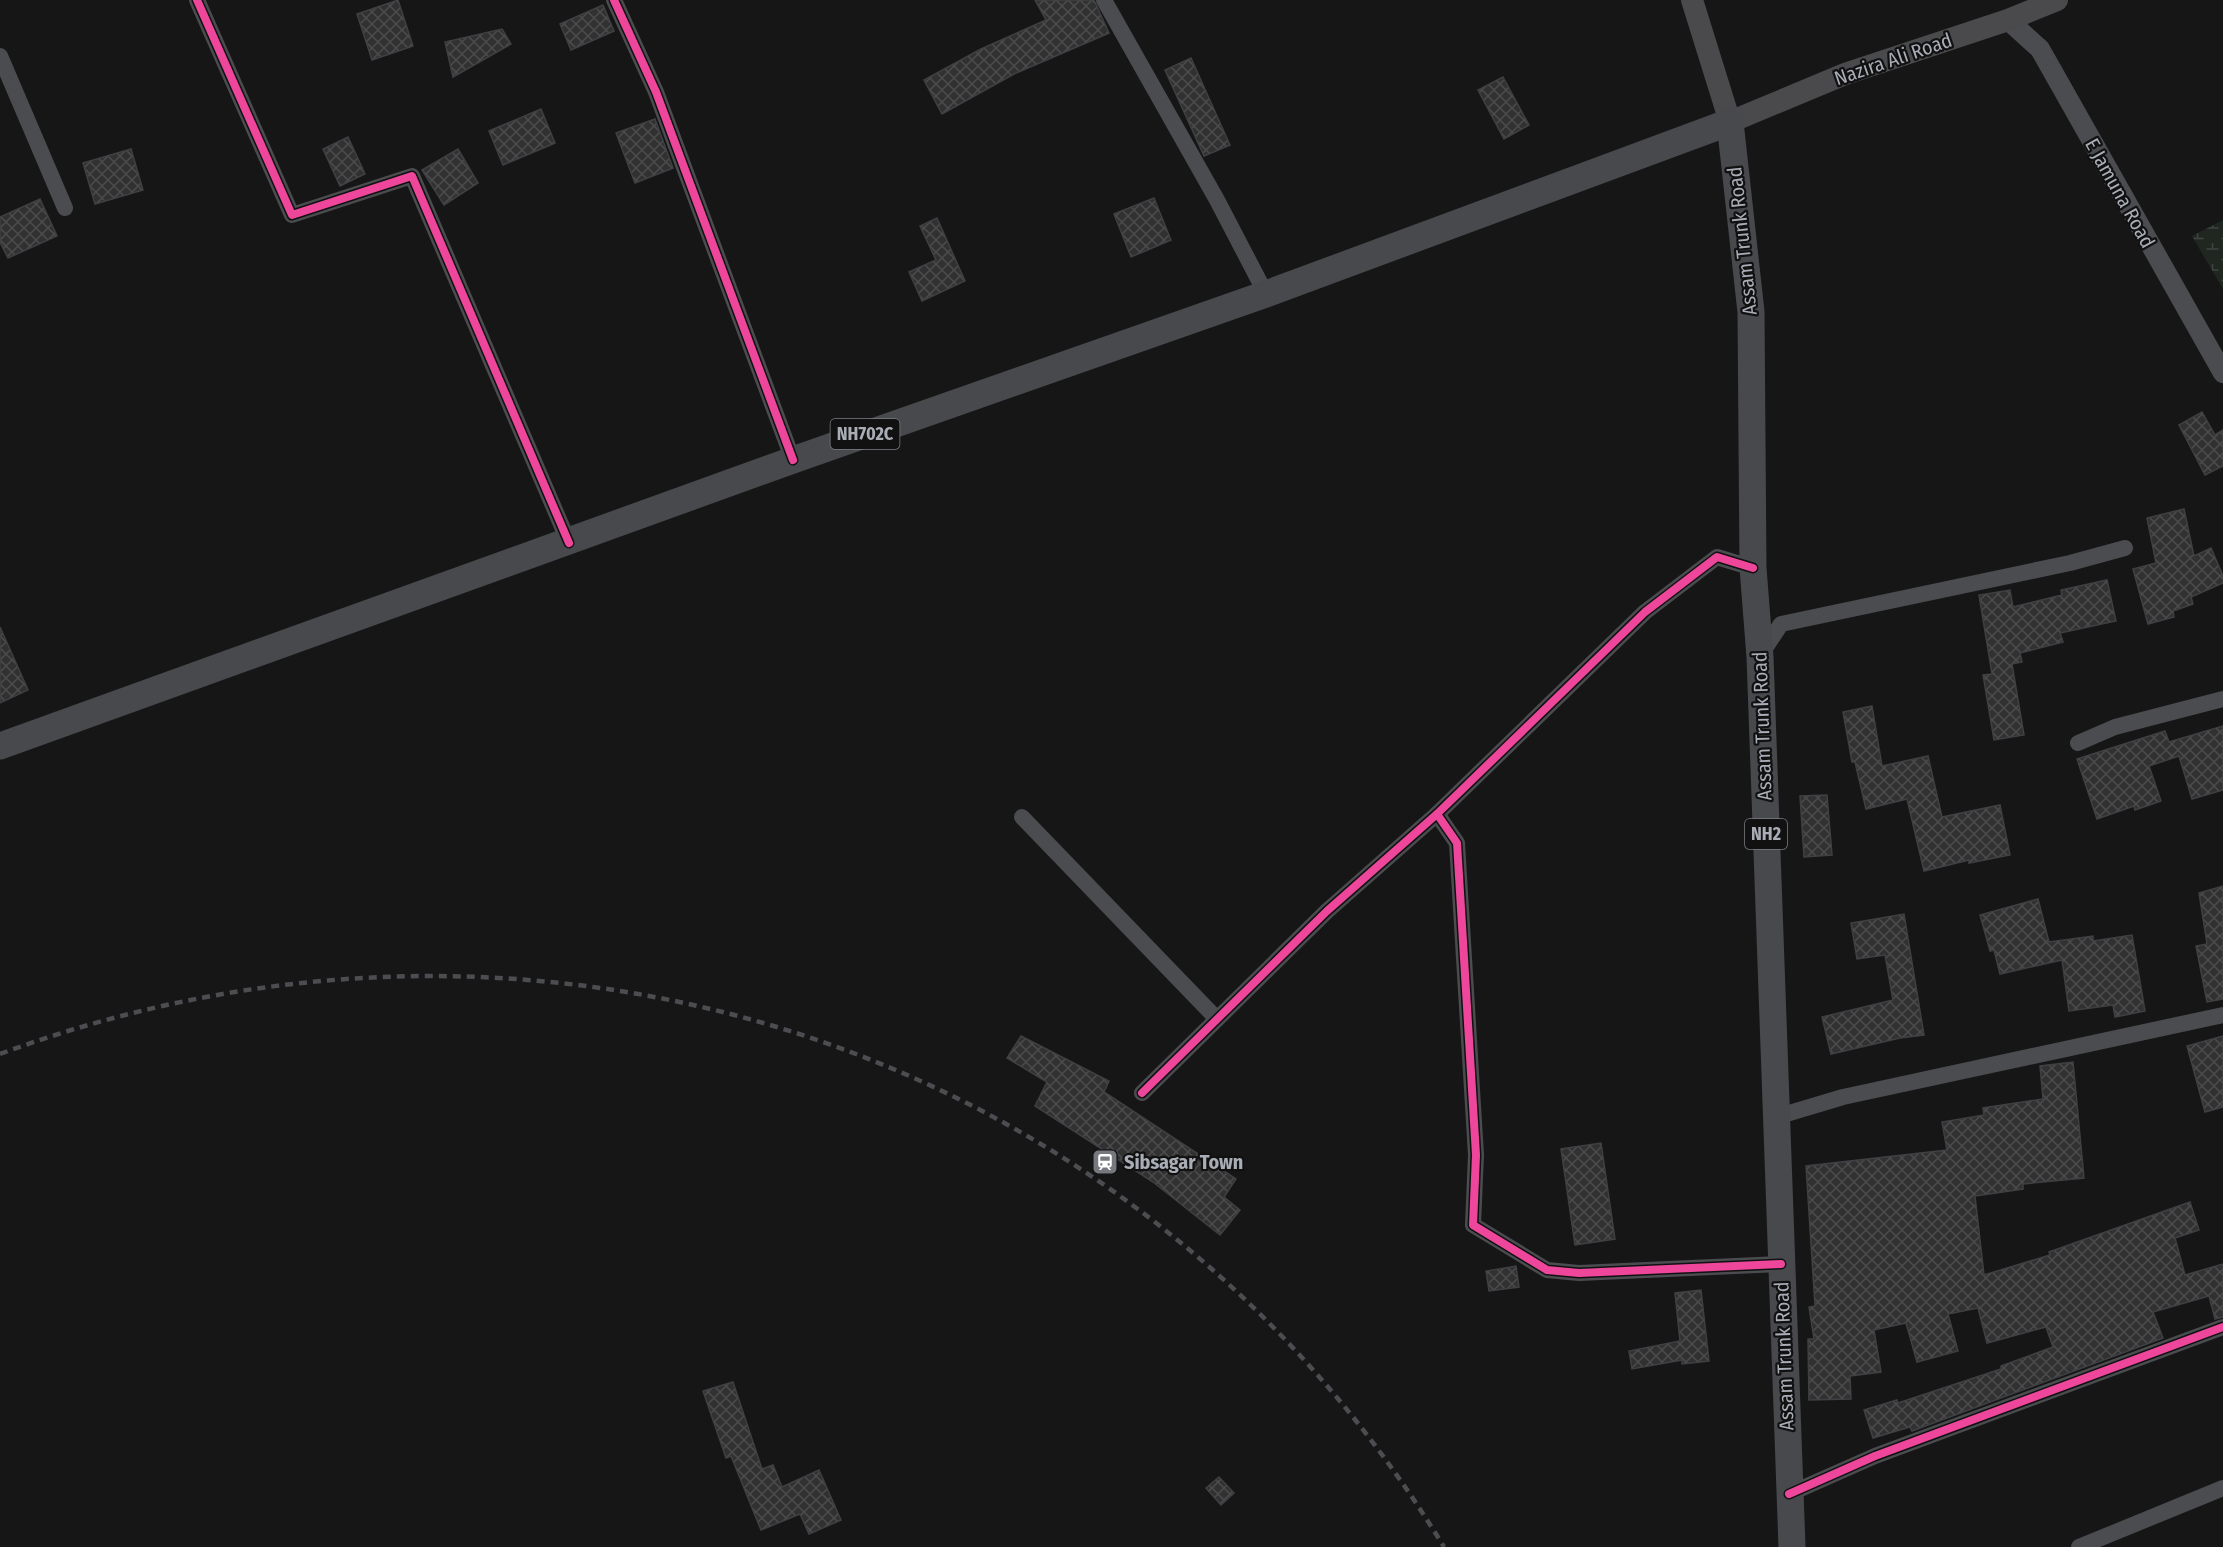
<svg xmlns="http://www.w3.org/2000/svg" width="2223" height="1547" font-family="'Fira Sans Condensed',sans-serif">
<style>
.wetland{fill:url(#wetland-marsh)}
.building{fill:url(#building-cross-hatch);stroke:#3f4043;stroke-width:1.5}
.lines{fill:none;stroke-linecap:round;stroke-linejoin:round}
.minor{stroke:#4b4c4f;stroke-width:16}
.tertiary{stroke:#4b4c4f;stroke-width:20}
.secondary{stroke:#4a4a4d;stroke-width:22}
.trunk{stroke:#48494c;stroke-width:27}
.rail{stroke:#4c4d50;stroke-width:4.5;stroke-dasharray:8 6;stroke-linecap:butt}
.cycleway-casing{stroke:#111112;stroke-width:11}
.cycleway{stroke:#ed469a;stroke-width:8}
.labels{text-anchor:middle;dominant-baseline:central;stroke-width:4.5;stroke-linejoin:round;paint-order:stroke}
.shield{fill:#111112;stroke:#7b7e85;stroke-width:1.5}
.shield-label{font-size:18px;font-weight:bold;fill:#a9adb6}
.street-label{font-size:20px;fill:#a9adb6;stroke:#111112}
.poi-label{font-size:20px;font-weight:bold;fill:#a9adb6;stroke:#111112;text-anchor:start}
</style>
<defs>
<pattern id="wetland-marsh" width="20" height="14" patternUnits="userSpaceOnUse" patternTransform="scale(1.5)"><rect width="20" height="14" fill="#202721"/><path d="M1 5h8M5 5V1M11 12h8M15 12V8" fill="none" stroke="#3e443f"/></pattern>
<pattern id="building-cross-hatch" width="8" height="8" patternUnits="userSpaceOnUse" patternTransform="scale(1.5)"><rect width="8" height="8" fill="#313132"/><path d="M0 0l8 8M0 8l8-8" fill="none" stroke="#4c4c4d"/></pattern>
</defs>
<rect width="100%" height="100%" fill="#161617"/>
<path class="wetland" d="M2223,220V289L2192,236Z"/>
<g class="building">
<path d="M398,0L413,46L372,60L357,14Z"/>
<path d="M1035,0H1094L1109,33L1014,74L942,114L924,80L981,49L1046,20Z"/>
<path d="M603,5L614,31L571,50L560,24Z"/>
<path d="M502,29L511,44L453,77L445,42Z"/>
<path d="M1191,58L1230,145L1204,156L1165,70Z"/>
<path d="M1503,77L1529,125L1504,139L1478,90Z"/>
<path d="M541,109L555,143L503,165L489,131Z"/>
<path d="M655,119L673,168L635,183L616,133Z"/>
<path d="M348,137L365,174L340,186L323,149Z"/>
<path d="M131,149L143,190L95,204L83,163Z"/>
<path d="M458,149L478,183L444,205L422,170Z"/>
<path d="M1154,198L1171,240L1131,257L1114,214Z"/>
<path d="M40,199L57,236L8,258L0,242V217Z"/>
<path d="M937,218L965,281L922,301L909,272L936,260L920,226Z"/>
<path d="M2202,412L2215,435L2223,430V466L2205,475L2179,425Z"/>
<path d="M2184,509L2194,556L2211,548L2223,576V583L2191,597L2193,604L2173,611L2174,617L2148,624L2133,569L2156,563L2147,518Z"/>
<path d="M2107,580L2116,621L2060,633L2063,642L2020,653L2022,662L2012,664L2024,735L1994,740L1983,675L1992,674L1979,595L2010,590L2013,607L2062,595L2061,590Z"/>
<path d="M0,627L28,690L0,703Z"/>
<path d="M1872,706L1882,766L1928,756L1942,817L2000,805L2010,855L1969,863V860L1924,871L1907,799L1866,809L1855,762H1852L1843,712Z"/>
<path d="M2223,726V790L2192,799L2179,756L2149,766L2161,801L2135,810L2134,806L2097,819L2077,759L2165,731L2169,742Z"/>
<path d="M1827,795L1832,855L1804,857L1800,796Z"/>
<path d="M2223,886V999L2207,1002L2196,946L2207,944L2199,893Z"/>
<path d="M2038,899L2049,942L2093,936V941L2132,935L2145,1011L2115,1017L2113,1005L2069,1011L2062,960L2000,974L1994,950L1990,951L1980,915Z"/>
<path d="M1904,914L1924,1035L1900,1038L1831,1054L1822,1017L1893,1000L1885,955L1857,959L1851,923Z"/>
<path d="M1021,1036L1109,1081L1104,1092L1236,1179L1224,1197L1240,1210L1220,1235L1153,1182L1035,1106L1047,1082L1007,1058Z"/>
<path d="M2223,1036V1107L2205,1112L2187,1046Z"/>
<path d="M2073,1062L2084,1178L2023,1184V1189L1975,1196L1984,1275L2050,1255L2049,1252L2190,1202L2199,1230L2175,1238L2185,1275L2223,1264V1317L2215,1319L2209,1296L2153,1312L2163,1338L1912,1431L1910,1427L1873,1438L1864,1410L1897,1400L1898,1403L2001,1369V1366L2053,1347L2046,1327L1987,1343L1978,1308L1948,1314L1958,1351L1917,1362L1906,1323L1874,1330L1881,1372L1850,1376L1851,1399L1809,1400L1808,1339H1814L1809,1307L1815,1306L1806,1166L1947,1150L1942,1122L1984,1115L1983,1108L2043,1099L2040,1066Z"/>
<path d="M1601,1143L1615,1239L1575,1245L1561,1149Z"/>
<path d="M1516,1266L1519,1287L1489,1291L1486,1271Z"/>
<path d="M1701,1290L1709,1361L1682,1364V1360L1632,1369L1629,1351L1680,1341L1675,1293Z"/>
<path d="M733,1382L762,1469L773,1465L782,1487L819,1470L841,1520L809,1534L800,1514L761,1530L731,1456L726,1458L703,1391Z"/>
<path d="M1219,1477L1234,1493L1221,1505L1206,1488Z"/>
</g>
<g class="lines">
<g class="minor">
<path d="M197,0L292,215L412,176L569,543"/>
<path d="M614,0L656,92L793,460"/>
<path d="M1104,0L1217,200L1266,294"/>
<path d="M0,56L65,208"/>
<path d="M1760,656L1781,624L2070,563L2125,548"/>
<path d="M2078,743L2115,727L2223,699"/>
<path d="M1437,814L1457,843L1476,1155L1473,1225L1547,1270L1579,1273L1781,1264"/>
<path d="M1022,817L1217,1019"/>
<path d="M1142,1093L1327,911L1437,814L1645,612L1717,557L1753,568"/>
<path d="M1776,1117L1843,1097L2223,1015"/>
<path d="M1789,1494L1875,1456L2223,1327"/>
<path d="M2079,1547L2223,1488"/>
</g>
<path class="tertiary" d="M2008,20L2040,49L2223,373"/>
<path class="secondary" d="M1692,0L1730,122L1845,74L2008,20L2057,0"/>
<path class="trunk" d="M0,746L793,460L1266,294L1730,122L1751,312L1753,568L1760,657L1792,1547"/>
<path class="rail" d="M0,1054C544,853 1141,1049 1444,1547"/>
<g class="cycleway-casing">
<g id="cycleway">
<path d="M197,0L292,215L412,176L569,543"/>
<path d="M614,0L656,92L793,460"/>
<path d="M1437,814L1457,843L1476,1155L1473,1225L1547,1270L1579,1273L1781,1264"/>
<path d="M1142,1093L1327,911L1437,814L1645,612L1717,557L1753,568"/>
<path d="M1789,1494L1875,1456L2223,1327"/>
</g>
</g>
<use href="#cycleway" class="cycleway"/>
</g>
<defs>
<g id="station-square" transform="scale(1.35)"><rect x="-9" y="-9" width="18" height="18" rx="4" fill="#76787e" stroke="#111112"/><path d="M-3-6H3Q5-6 5-4V2Q5 4 3 4L4.5 6H3L1.5 4h-3L-3 6H-4.5L-3 4Q-5 4-5 2V-4Q-5-6-3-6ZM-3.5-4v3h7v-3ZM-3.5 1v1.5H-2V1ZM2 1v1.5H3.5V1Z" fill="#fff"/></g>
</defs>
<g fill-rule="evenodd">
<use href="#station-square" x="1105" y="1162"/>
</g>
<g class="labels">
<g class="shield">
<rect x="830.5" y="419" width="69" height="30" rx="4.5"/>
<rect x="1745" y="819" width="42" height="30" rx="4.5"/>
</g>
<g class="shield-label">
<text x="865" y="434">NH702C</text>
<text x="1766" y="834">NH2</text>
</g>
<g class="street-label">
<text transform="translate(1893 59) rotate(-19)">Nazira Ali Road</text>
<text transform="translate(2120 193) rotate(61)">E Jamuna Road</text>
<text transform="translate(1742 241) rotate(-96)">Assam Trunk Road</text>
<text transform="translate(1762 726) rotate(-92)">Assam Trunk Road</text>
<text transform="translate(1784 1356) rotate(-92)">Assam Trunk Road</text>
</g>
<g class="poi-label">
<text x="1124" y="1162">Sibsagar Town</text>
</g>
</g>
</svg>
